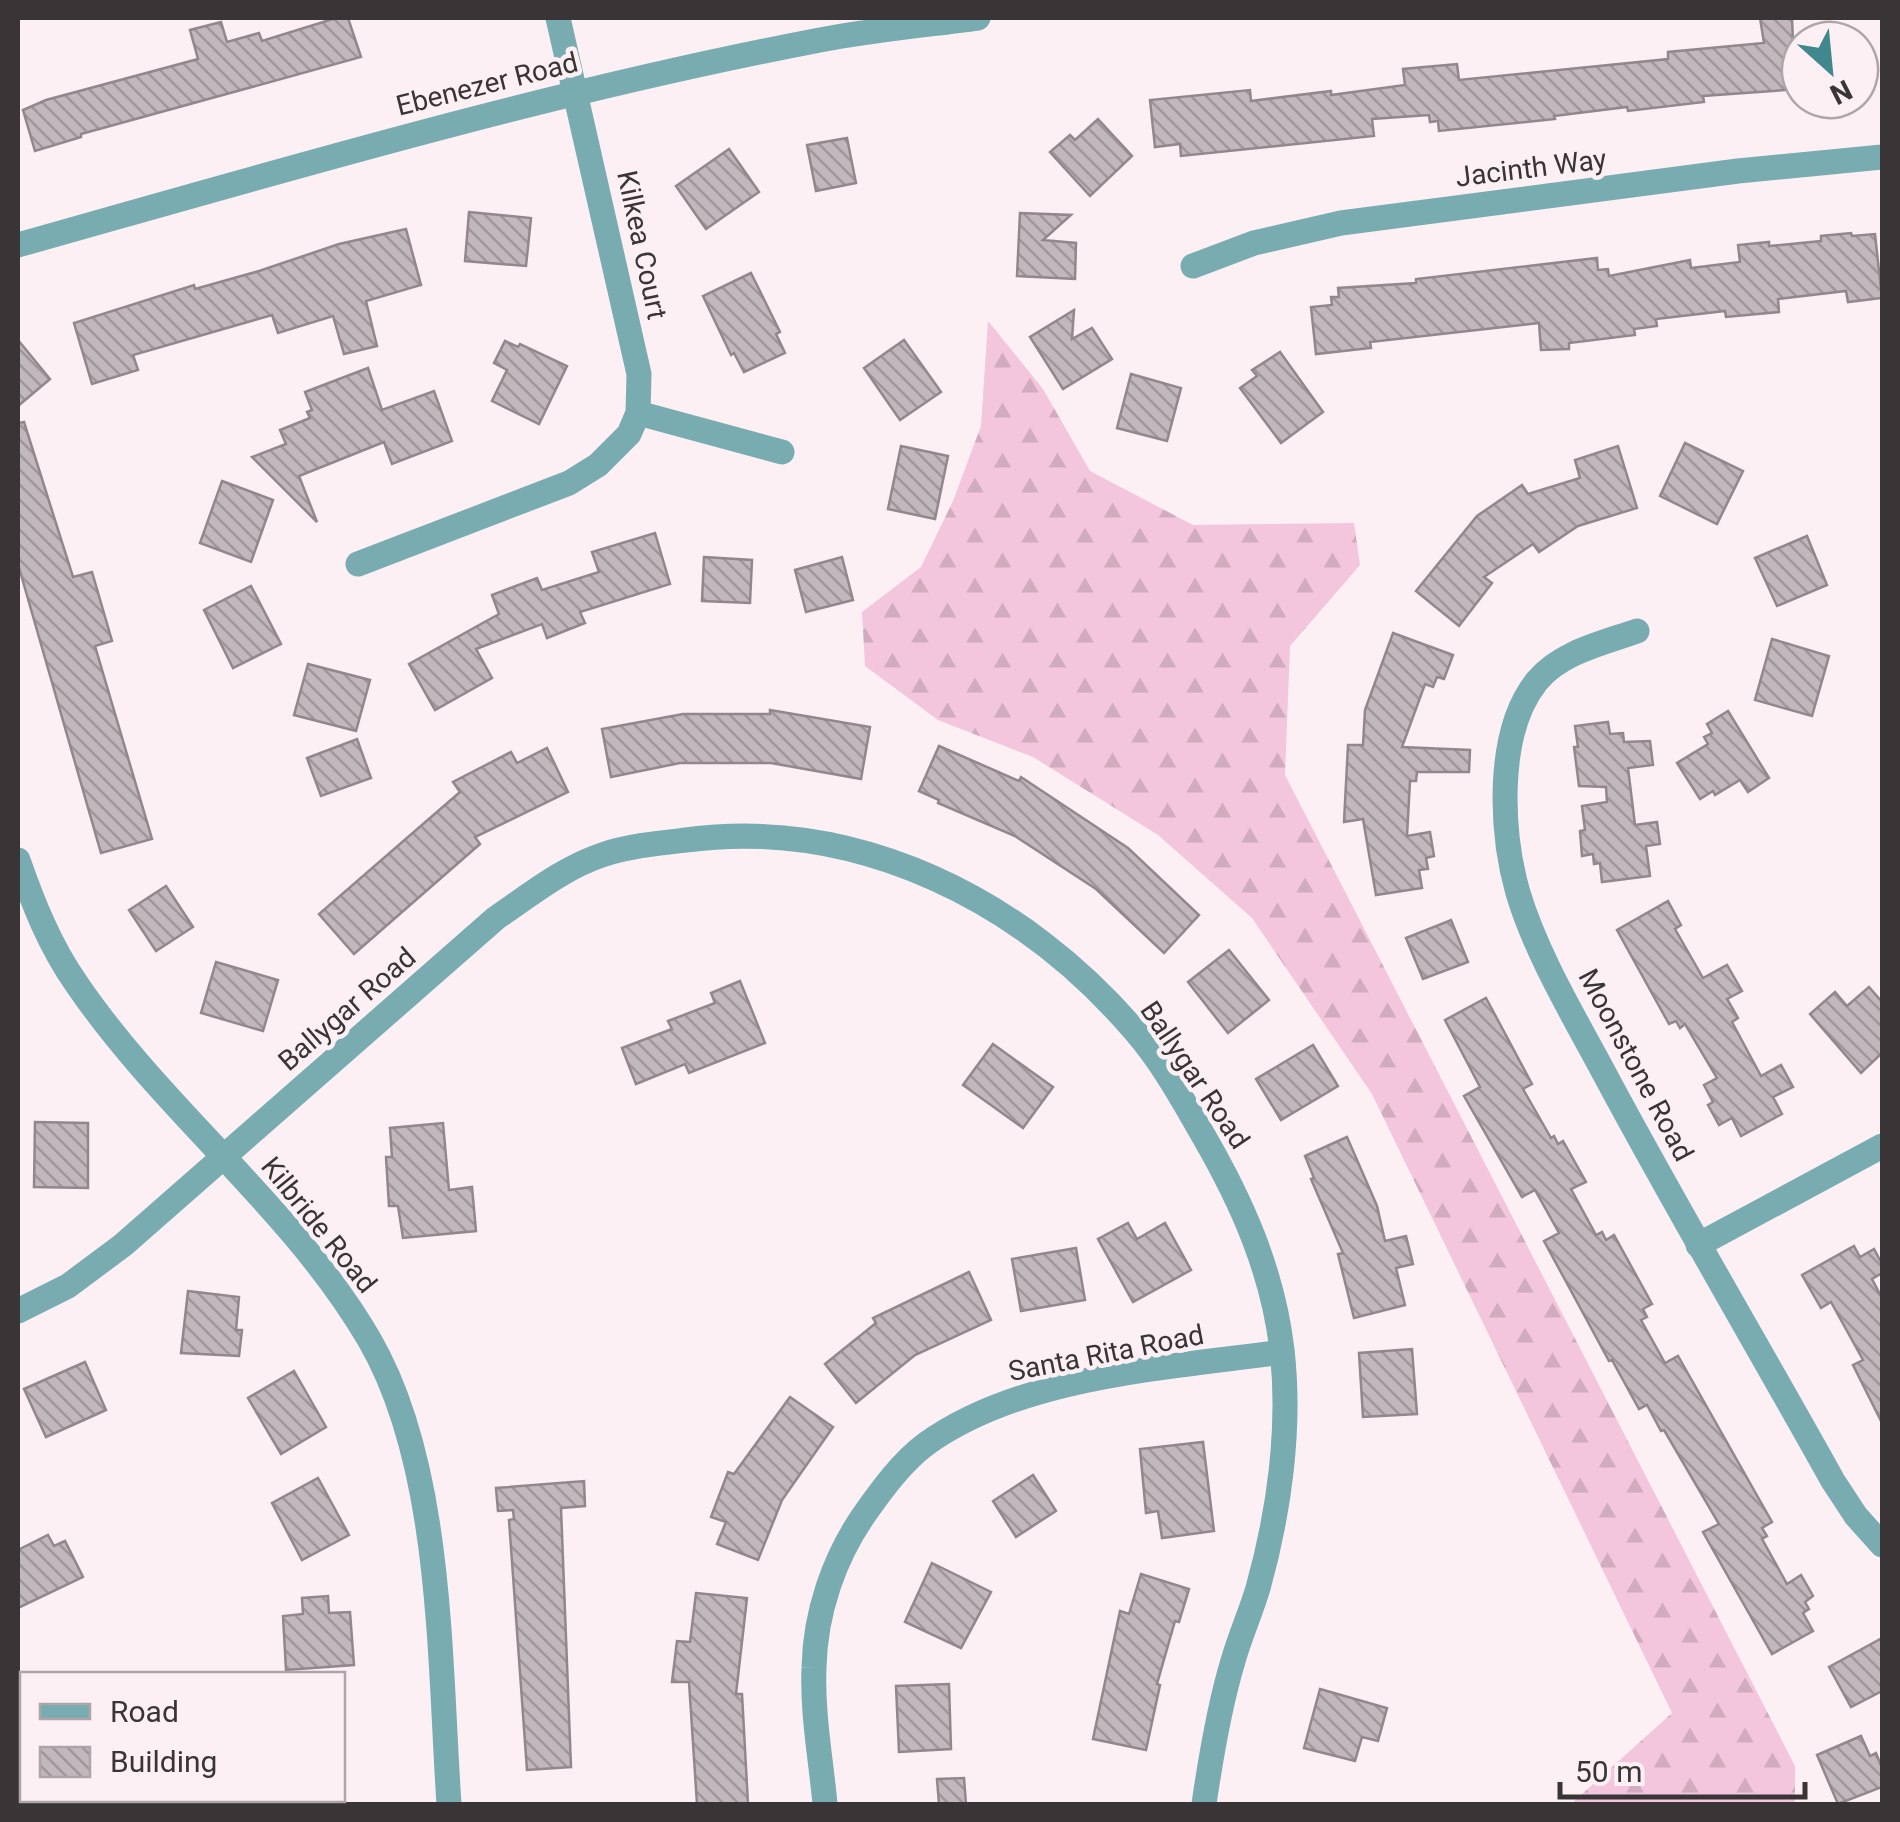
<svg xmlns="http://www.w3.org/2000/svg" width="1900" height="1822" font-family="Roboto,sans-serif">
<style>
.forest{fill:url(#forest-firs)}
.building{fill:url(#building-back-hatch);stroke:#92878d;stroke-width:2.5}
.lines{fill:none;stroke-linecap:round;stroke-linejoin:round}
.minor{stroke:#78acb1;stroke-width:25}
.labels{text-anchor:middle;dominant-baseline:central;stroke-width:9;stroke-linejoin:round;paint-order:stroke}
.street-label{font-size:28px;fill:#393537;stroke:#fcf0f5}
</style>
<defs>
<pattern id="forest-firs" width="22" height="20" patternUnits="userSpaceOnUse" patternTransform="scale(2.5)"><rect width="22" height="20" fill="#f3c6dd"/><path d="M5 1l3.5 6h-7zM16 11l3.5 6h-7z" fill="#d1abbe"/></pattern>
<pattern id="building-back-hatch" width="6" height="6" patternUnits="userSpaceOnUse" patternTransform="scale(2.5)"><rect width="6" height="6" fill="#c2b7bd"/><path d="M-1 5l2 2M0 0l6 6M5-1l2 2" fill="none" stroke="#9f969a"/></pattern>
</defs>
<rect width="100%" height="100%" fill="#fcf0f5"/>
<path class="forest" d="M988,321L1043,389L1090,471L1193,525L1354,523L1360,565L1290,646L1285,775L1795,1766V1804H1571L1672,1713L1372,1094L1252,918L1158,835L1033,757L938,720L865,666L862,612L921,567L953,501L981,426Z"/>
<g class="building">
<path d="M336,18H348L361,57L81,134V137L35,151L23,110L46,100L198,59L190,30L221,22L227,42L259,33L262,41Z"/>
<path d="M1760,18H1792L1793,41L1800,40V89L1703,96L1704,102L1628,111L1627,107L1554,116L1555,119L1439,131L1438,121L1430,122L1429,115L1372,119L1374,136L1181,156L1180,144L1155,147L1150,100L1250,90L1251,101L1331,91V95L1405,85L1403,69L1457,64L1459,80L1668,59V52L1764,43Z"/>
<path d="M1098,119L1132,156L1090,196L1050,152L1070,135L1075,140Z"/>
<path d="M847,138L856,183L816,191L807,145Z"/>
<path d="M729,149L759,192L706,229L676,186Z"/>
<path d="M469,212L531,218L526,266L465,261Z"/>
<path d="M1020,213L1071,215L1043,240L1076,243L1075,279L1017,276Z"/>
<path d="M406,229L421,285L366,301L377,346L344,354L333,316L278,333L272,315L133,355L138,370L92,384L74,323L194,285L195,289L259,271L339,244Z"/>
<path d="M1851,233L1852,236L1875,234L1882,298L1848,302L1846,291L1778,299L1779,312L1726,317L1725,311L1656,319L1657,326L1634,329L1635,335L1569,343V349L1541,350L1539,323L1370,342L1371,348L1316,354L1311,307L1332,305L1331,297H1339L1338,288L1416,283V279L1597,258L1598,270L1608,269L1609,276L1690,260L1691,268L1740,262L1738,245L1769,242V246L1821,241V236Z"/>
<path d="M751,273L780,332L776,334L785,353L744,372L734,353L731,355L703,296Z"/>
<path d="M1074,310L1072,339L1092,328L1112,359L1063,389L1030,337Z"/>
<path d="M18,340L50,379L18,406Z"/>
<path d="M904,340L941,392L900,420L864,368Z"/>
<path d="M505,341L518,347L520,344L567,366L539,424L492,401L507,370L494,363Z"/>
<path d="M1280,352L1323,412L1281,443L1240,388L1257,376L1252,370Z"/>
<path d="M368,368L382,410L434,391L452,441L392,464L384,442L299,476L317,522L252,457L286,444L280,430L310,418L307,412L312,410L305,392Z"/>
<path d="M1131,374L1181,388L1167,441L1117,428Z"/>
<path d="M24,422L73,577L92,572L112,641L95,646L152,839L101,853L18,564V423Z"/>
<path d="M1685,443L1743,471L1717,524L1660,496Z"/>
<path d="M901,446L948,456L935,519L888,509Z"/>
<path d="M1618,446L1637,508L1578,526L1539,552L1533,544L1484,577L1492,583L1459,626L1416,591L1477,516L1522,485L1528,494L1580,478L1575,460Z"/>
<path d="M222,481L273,500L251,562L200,543Z"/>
<path d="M655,533L670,584L580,612L585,623L547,638L542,624L476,649L492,678L435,710L409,664L499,614L492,595L537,578L542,590L599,572L592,552Z"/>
<path d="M1807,536L1827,585L1777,606L1755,558Z"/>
<path d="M704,557L752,560L750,603L702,601Z"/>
<path d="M842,557L853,600L806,612L795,570Z"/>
<path d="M251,586L281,644L233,668L204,610Z"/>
<path d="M1393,633L1453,655L1444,679L1437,677L1433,687L1425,684L1402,747L1470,750L1469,772H1417L1416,781H1410L1407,836L1430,832L1434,856L1426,858L1428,869L1419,870L1422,888L1376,895L1363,819L1344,822L1348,745H1363L1365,710Z"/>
<path d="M1772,639L1829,656L1812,716L1755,700Z"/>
<path d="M308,664L370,680L356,731L294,715Z"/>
<path d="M770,710L870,727L861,779L771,763H680L611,777L602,729L683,714H770Z"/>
<path d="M1728,711L1769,778L1748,792L1740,780L1715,795L1713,791L1700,799L1677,763L1708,744L1704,737L1712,733L1707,724Z"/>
<path d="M1608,722L1610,734L1623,733L1624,742L1650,741L1653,765L1628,768L1635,825L1657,822L1660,844L1646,846L1650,876L1602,882L1600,863L1594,864L1593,854L1582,856L1580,831L1585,830L1582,806L1607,802L1606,787L1579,786L1574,747H1578L1575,726Z"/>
<path d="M357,739L371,778L321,796L307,758Z"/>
<path d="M939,746L1019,781L1021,777L1128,848L1199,915L1164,953L1096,889L1015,836L938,803L939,800L919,791Z"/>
<path d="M547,748L568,792L475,837L480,844L354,954L319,914L460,792L453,782L511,752L517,763Z"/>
<path d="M166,886L193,927L156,951L129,910Z"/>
<path d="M1668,901L1681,925L1675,929L1703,978L1727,965L1742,991L1727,999L1738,1018L1732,1022L1761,1076L1781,1065L1793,1087L1773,1097L1782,1114L1741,1136L1732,1118L1719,1125L1708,1105L1713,1102L1704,1085L1717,1078L1685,1024L1680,1028L1676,1021L1669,1024L1617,930Z"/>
<path d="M1451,920L1468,962L1423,979L1406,938Z"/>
<path d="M1229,950L1269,1000L1228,1033L1188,982Z"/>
<path d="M216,962L278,980L263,1031L201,1013Z"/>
<path d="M740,981L765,1043L689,1073L685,1064L636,1084L622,1048L672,1029L668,1021L715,1003L711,993Z"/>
<path d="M1869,987L1882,1002V1053L1861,1073L1810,1014L1835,992L1847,1006Z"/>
<path d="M1486,998L1532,1084L1523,1089L1551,1138L1554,1136L1558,1144L1563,1141L1586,1182L1571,1189L1596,1235L1602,1232L1606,1240L1614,1235L1652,1304L1643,1309L1647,1317L1641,1320L1665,1363L1678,1356L1772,1522L1762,1528L1767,1536L1762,1539L1787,1584L1801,1575L1813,1596L1805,1602L1809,1609L1803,1613L1813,1631L1772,1654L1703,1532L1719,1524L1664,1430L1661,1431L1647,1405L1639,1409L1612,1360L1609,1361L1544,1241L1559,1233L1535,1190L1522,1197L1464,1096L1480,1087L1445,1020Z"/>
<path d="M993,1044L1053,1087L1023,1128L963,1085Z"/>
<path d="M1313,1045L1338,1086L1281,1120L1256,1079Z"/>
<path d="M35,1122L88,1123V1188L34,1187Z"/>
<path d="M443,1123L449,1190L472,1187L476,1231L403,1238L398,1206H389L386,1157H392L390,1128Z"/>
<path d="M1347,1137L1377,1206L1385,1241L1406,1236L1413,1264L1396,1268L1405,1305L1354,1318L1338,1254L1343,1253L1311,1179L1314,1178L1305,1156Z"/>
<path d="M1128,1223L1137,1239L1165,1223L1191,1270L1133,1302L1098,1239Z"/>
<path d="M1854,1246L1860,1257L1874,1249L1882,1264V1273L1872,1279L1882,1298V1423L1853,1365L1863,1360L1831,1302L1821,1308L1802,1275Z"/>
<path d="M1076,1248L1085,1300L1021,1311L1012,1259Z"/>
<path d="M969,1272L991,1320L915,1355L856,1403L825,1364L876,1323L873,1318Z"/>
<path d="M188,1291L239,1297L236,1330H242L239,1356L181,1353Z"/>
<path d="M1412,1349L1417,1414L1363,1417L1359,1353Z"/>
<path d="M85,1362L106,1410L46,1437L24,1389Z"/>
<path d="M294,1371L326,1427L281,1454L248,1398Z"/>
<path d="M790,1397L833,1427L782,1500L758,1560L717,1544L726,1522L711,1517L728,1472L734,1474Z"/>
<path d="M1203,1442L1214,1531L1162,1538L1158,1511L1146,1513L1140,1449Z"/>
<path d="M1033,1475L1056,1511L1016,1537L993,1501Z"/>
<path d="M318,1478L349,1535L302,1560L272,1503Z"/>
<path d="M584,1481L585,1506L561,1508L571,1767L527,1770L509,1520L514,1519L513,1510L498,1511L496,1488Z"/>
<path d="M48,1535L54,1546L65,1541L83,1577L18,1608V1550Z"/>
<path d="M932,1563L991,1592L961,1648L905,1622Z"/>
<path d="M1141,1574L1189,1589L1179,1622L1175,1621L1157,1684L1160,1685L1146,1750L1093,1739L1120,1611L1129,1614Z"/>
<path d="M696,1593L747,1598L736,1694H742L748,1804H697L689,1682H672L677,1641L690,1642Z"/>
<path d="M328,1596L329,1613L350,1612L354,1665L286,1670L283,1616L303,1614L302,1598Z"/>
<path d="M1882,1638V1691L1851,1707L1829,1667Z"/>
<path d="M949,1684L951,1749L899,1752L896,1686Z"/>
<path d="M1320,1689L1387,1708L1378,1741L1362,1737L1355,1761L1304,1748Z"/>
<path d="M1861,1736L1870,1756L1876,1753L1882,1768V1787L1838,1804L1817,1755Z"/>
<path d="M964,1778L966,1804H939L937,1779Z"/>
</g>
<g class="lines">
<g class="minor">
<path d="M18,245C284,170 548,92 820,40C872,30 926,25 978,18"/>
<path d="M1193,266L1254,243L1341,223L1738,171L1882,157"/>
<path d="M638,413L782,452"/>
<path d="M358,564L569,483L598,465L629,434L638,413L639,374L558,18"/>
<path d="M1637,631C1603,643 1561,652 1537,681C1495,733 1501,833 1518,893C1538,959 1578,1023 1610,1084C1682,1218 1759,1348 1833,1481L1856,1516L1882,1545"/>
<path d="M18,860C33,903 50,946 76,983C162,1110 291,1206 369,1339C443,1466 439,1659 449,1804"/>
<path d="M1698,1245L1882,1146"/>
<path d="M18,1311L68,1286L123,1245L496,918C530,895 563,868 602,855C628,846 659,843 686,840C859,817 1024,901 1135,1031C1162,1062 1183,1100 1203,1135C1242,1202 1273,1272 1282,1350C1291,1428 1279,1513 1258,1588C1251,1612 1240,1636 1233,1661C1219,1707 1211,1756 1204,1804"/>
<path d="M825,1804C821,1760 812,1713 814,1668C815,1613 834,1557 866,1512C883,1488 902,1462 926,1444C1022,1375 1168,1368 1282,1352"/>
</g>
</g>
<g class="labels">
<g class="street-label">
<text transform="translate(487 84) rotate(-14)">Ebenezer Road</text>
<text transform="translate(1531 168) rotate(-7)">Jacinth Way</text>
<text transform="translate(642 245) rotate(78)">Kilkea Court</text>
<text transform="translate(347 1009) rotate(-41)">Ballygar Road</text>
<text transform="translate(1636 1065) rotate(62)">Moonstone Road</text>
<text transform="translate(1195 1075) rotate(56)">Ballygar Road</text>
<text transform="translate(319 1225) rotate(51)">Kilbride Road</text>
<text transform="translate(1106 1353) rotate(-11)">Santa Rita Road</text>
</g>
</g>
<rect width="1900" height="1822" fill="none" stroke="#393537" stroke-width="40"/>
<rect x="20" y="1672" width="325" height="130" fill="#fcf0f5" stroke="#aea5a9" stroke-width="2.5"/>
<rect x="40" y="1704" width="50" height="15" fill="#78acb1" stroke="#aea5a9" stroke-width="2.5"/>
<text x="110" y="1722" font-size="30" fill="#393537">Road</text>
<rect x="40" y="1747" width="50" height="30" fill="url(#building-back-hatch)" stroke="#aea5a9" stroke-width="2.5"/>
<text x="110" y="1772" font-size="30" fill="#393537">Building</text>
<g transform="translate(1830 70) rotate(153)"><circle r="48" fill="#fcf0f5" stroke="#aea5a9" stroke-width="2.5"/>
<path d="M0-8L18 38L0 25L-18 38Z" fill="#40878e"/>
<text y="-15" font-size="28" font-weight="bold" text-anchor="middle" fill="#393537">N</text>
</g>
<path d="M1560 1782v15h245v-15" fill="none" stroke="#393537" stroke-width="5"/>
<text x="1575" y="1782" font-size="30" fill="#393537" stroke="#fcf0f5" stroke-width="8" paint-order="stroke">50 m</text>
</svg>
